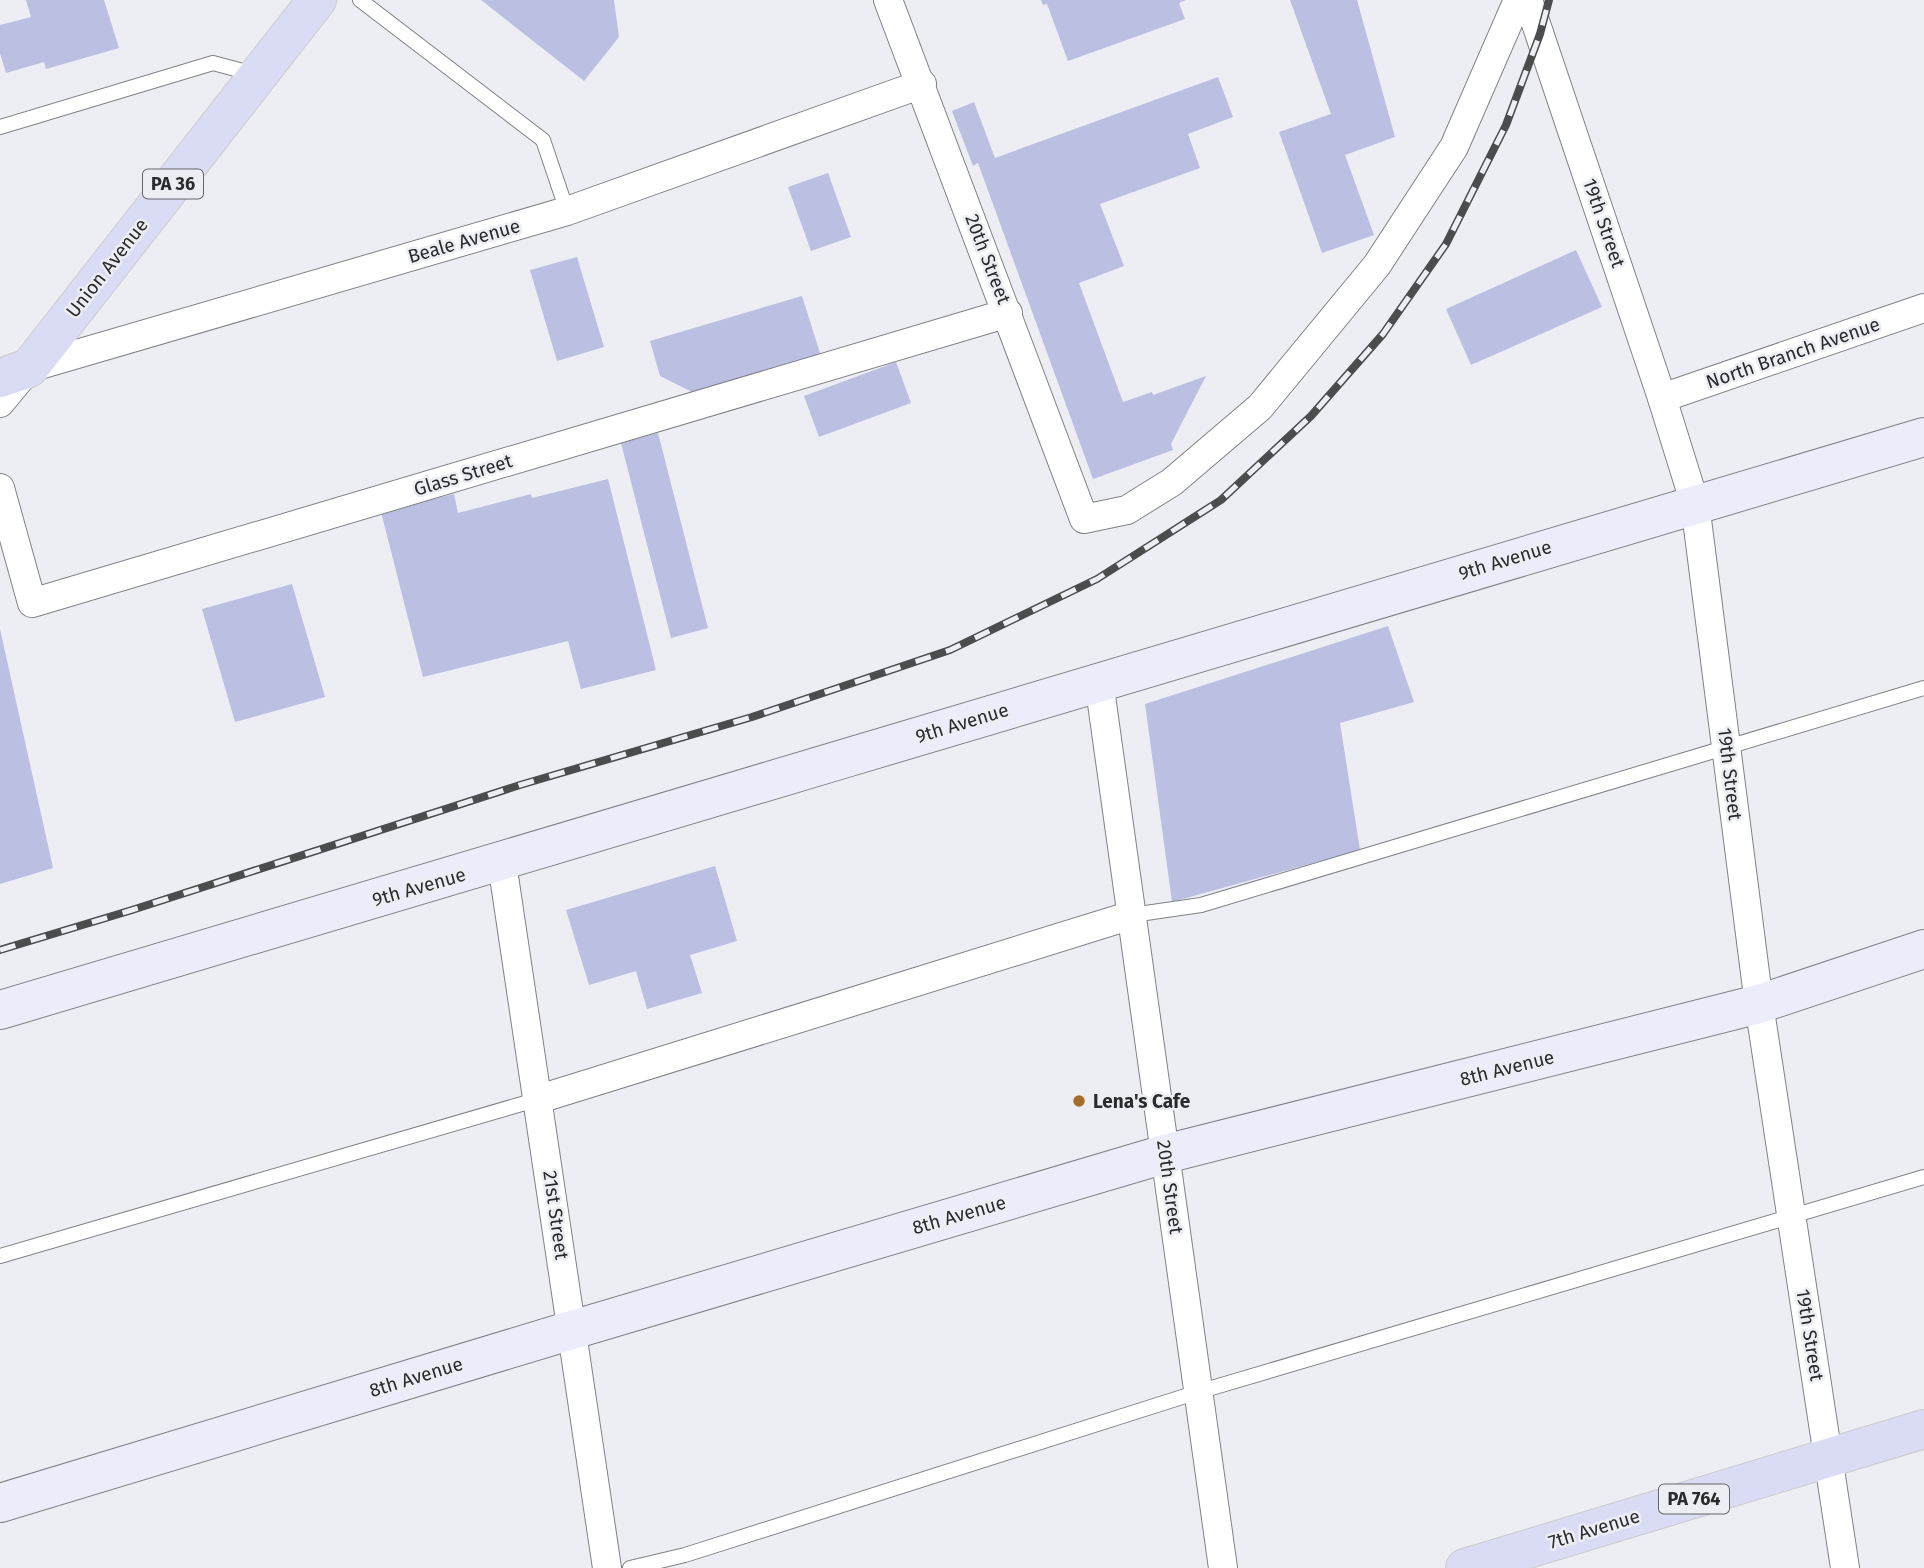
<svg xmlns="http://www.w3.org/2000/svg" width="1924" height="1568" font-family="'Fira Sans',sans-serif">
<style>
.building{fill:#bbbfe2}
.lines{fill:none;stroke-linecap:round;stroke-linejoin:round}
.lane-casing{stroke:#818287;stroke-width:16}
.street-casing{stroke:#818287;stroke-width:30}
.secondary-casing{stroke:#818287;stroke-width:40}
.primary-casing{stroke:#cccccd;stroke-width:40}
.lane{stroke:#fff;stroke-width:14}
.street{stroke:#fff;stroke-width:28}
.secondary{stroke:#ecedfa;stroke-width:38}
.primary{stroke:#d9dcf4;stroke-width:38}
.rail-casing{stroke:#4b4c4e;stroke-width:8}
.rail{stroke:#edeef4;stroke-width:5;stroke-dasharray:16;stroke-linecap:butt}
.poi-dot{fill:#a46e28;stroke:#edeef4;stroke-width:2.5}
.labels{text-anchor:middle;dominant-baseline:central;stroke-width:5;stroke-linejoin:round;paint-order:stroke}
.shield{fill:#edeef4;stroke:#646669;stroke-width:2}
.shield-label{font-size:18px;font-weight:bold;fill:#2a2b2d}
.street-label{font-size:19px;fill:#2a2b2d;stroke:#edeef4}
.poi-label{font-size:19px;font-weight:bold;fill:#2a2b2d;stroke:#edeef4;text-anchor:start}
</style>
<rect width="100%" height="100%" fill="#edeef4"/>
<g class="building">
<path d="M26,0H104L119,48L46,69L44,62L6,73L0,53V25L31,17Z"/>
<path d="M481,0H614L619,37L584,81Z"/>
<path d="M1041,0H1186L1179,3L1185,19L1068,61L1047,4L1043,5Z"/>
<path d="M1290,0H1357L1395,137L1345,155L1374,235L1322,253L1279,132L1331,114Z"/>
<path d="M1218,77L1233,117L1188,134L1200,168L1100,204L1124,266L1079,283L1123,402L1152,392L1153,395L1206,376L1171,444L1173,450L1093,479L978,163L973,166L952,111L974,102L995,158Z"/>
<path d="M828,173L851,237L811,251L788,187Z"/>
<path d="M1576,250L1602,307L1471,365L1446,309Z"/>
<path d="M577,257L604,347L557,361L530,270Z"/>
<path d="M802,296L821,356L694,393L660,376L650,341Z"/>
<path d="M896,362L911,403L819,437L804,396Z"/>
<path d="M658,433L708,628L671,638L621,443Z"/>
<path d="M608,479L656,670L581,689L568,641L423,677L381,512L454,494L458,513L531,494L532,498Z"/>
<path d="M292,584L325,697L235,722L202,609Z"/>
<path d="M1388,626L1414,702L1340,723L1360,850L1172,902L1145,704Z"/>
<path d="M0,629L53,868L0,884Z"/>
<path d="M715,866L737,941L690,955L702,993L647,1009L636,971L589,985L566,910Z"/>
</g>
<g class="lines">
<g class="lane-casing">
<g id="lane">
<path d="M360,0L543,140L567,211"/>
<path d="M0,127L213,63L254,74"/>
<path d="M1132,915L1201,905L1924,688"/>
<path d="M0,1256L539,1099"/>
<path d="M630,1568L685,1555L1198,1392L1924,1177"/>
</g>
</g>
<g class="street-casing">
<g id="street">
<path d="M888,0L1084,519L1127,510L1172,482L1260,407L1377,265L1454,147L1518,0"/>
<path d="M1528,0L1662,398L1695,504L1759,1004L1845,1568"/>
<path d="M1662,398L1924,308"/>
<path d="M0,403L29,368L567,211L922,84"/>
<path d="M0,488L32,603L1008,313"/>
<path d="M1099,682L1223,1568"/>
<path d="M502,863L607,1568"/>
<path d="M539,1099L1132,915"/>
</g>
</g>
<g class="secondary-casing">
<g id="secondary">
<path d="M0,1010C642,822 1282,624 1924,437"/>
<path d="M0,1503L572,1330L1165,1154L1759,1004L1924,949"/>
</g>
</g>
<g class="primary-casing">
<g id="primary">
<path d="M0,378L29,368L317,0"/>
<path d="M1465,1568L1924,1429"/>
</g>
</g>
<use href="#lane" class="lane"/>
<use href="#street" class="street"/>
<use href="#secondary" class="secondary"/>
<use href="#primary" class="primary"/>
<g class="rail-casing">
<path id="rail" d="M0,950L132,910L520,785L752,717L950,650L1097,579L1221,500L1311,416L1383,334L1446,244L1506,125L1540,34L1549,0"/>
</g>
<use href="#rail" class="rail"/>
</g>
<circle class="poi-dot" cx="1079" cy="1101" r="7"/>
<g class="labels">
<g class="shield">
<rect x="143" y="169.5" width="60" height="29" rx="5"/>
<rect x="1659" y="1484.5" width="70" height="29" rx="5"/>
</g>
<g class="shield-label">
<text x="173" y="184">PA 36</text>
<text x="1694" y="1499">PA 764</text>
</g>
<g class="street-label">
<text transform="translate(1604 223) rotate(71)">19th Street</text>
<text transform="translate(464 241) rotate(-16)">Beale Avenue</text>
<text transform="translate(988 259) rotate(69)">20th Street</text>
<text transform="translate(107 268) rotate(-52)">Union Avenue</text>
<text transform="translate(1793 353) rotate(-19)">North Branch Avenue</text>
<text transform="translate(463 475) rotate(-17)">Glass Street</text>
<text transform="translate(1505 560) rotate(-17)">9th Avenue</text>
<text transform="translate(962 723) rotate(-17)">9th Avenue</text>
<text transform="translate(1730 774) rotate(83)">19th Street</text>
<text transform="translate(419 887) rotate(-16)">9th Avenue</text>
<text transform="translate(1507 1068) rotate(-14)">8th Avenue</text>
<text transform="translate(1170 1187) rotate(82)">20th Street</text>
<text transform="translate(556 1215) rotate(82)">21st Street</text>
<text transform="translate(959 1215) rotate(-16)">8th Avenue</text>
<text transform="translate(1810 1335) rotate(81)">19th Street</text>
<text transform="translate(416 1377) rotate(-17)">8th Avenue</text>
<text transform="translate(1594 1529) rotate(-17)">7th Avenue</text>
</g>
<g class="poi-label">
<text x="1093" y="1101">Lena's Cafe</text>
</g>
</g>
</svg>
